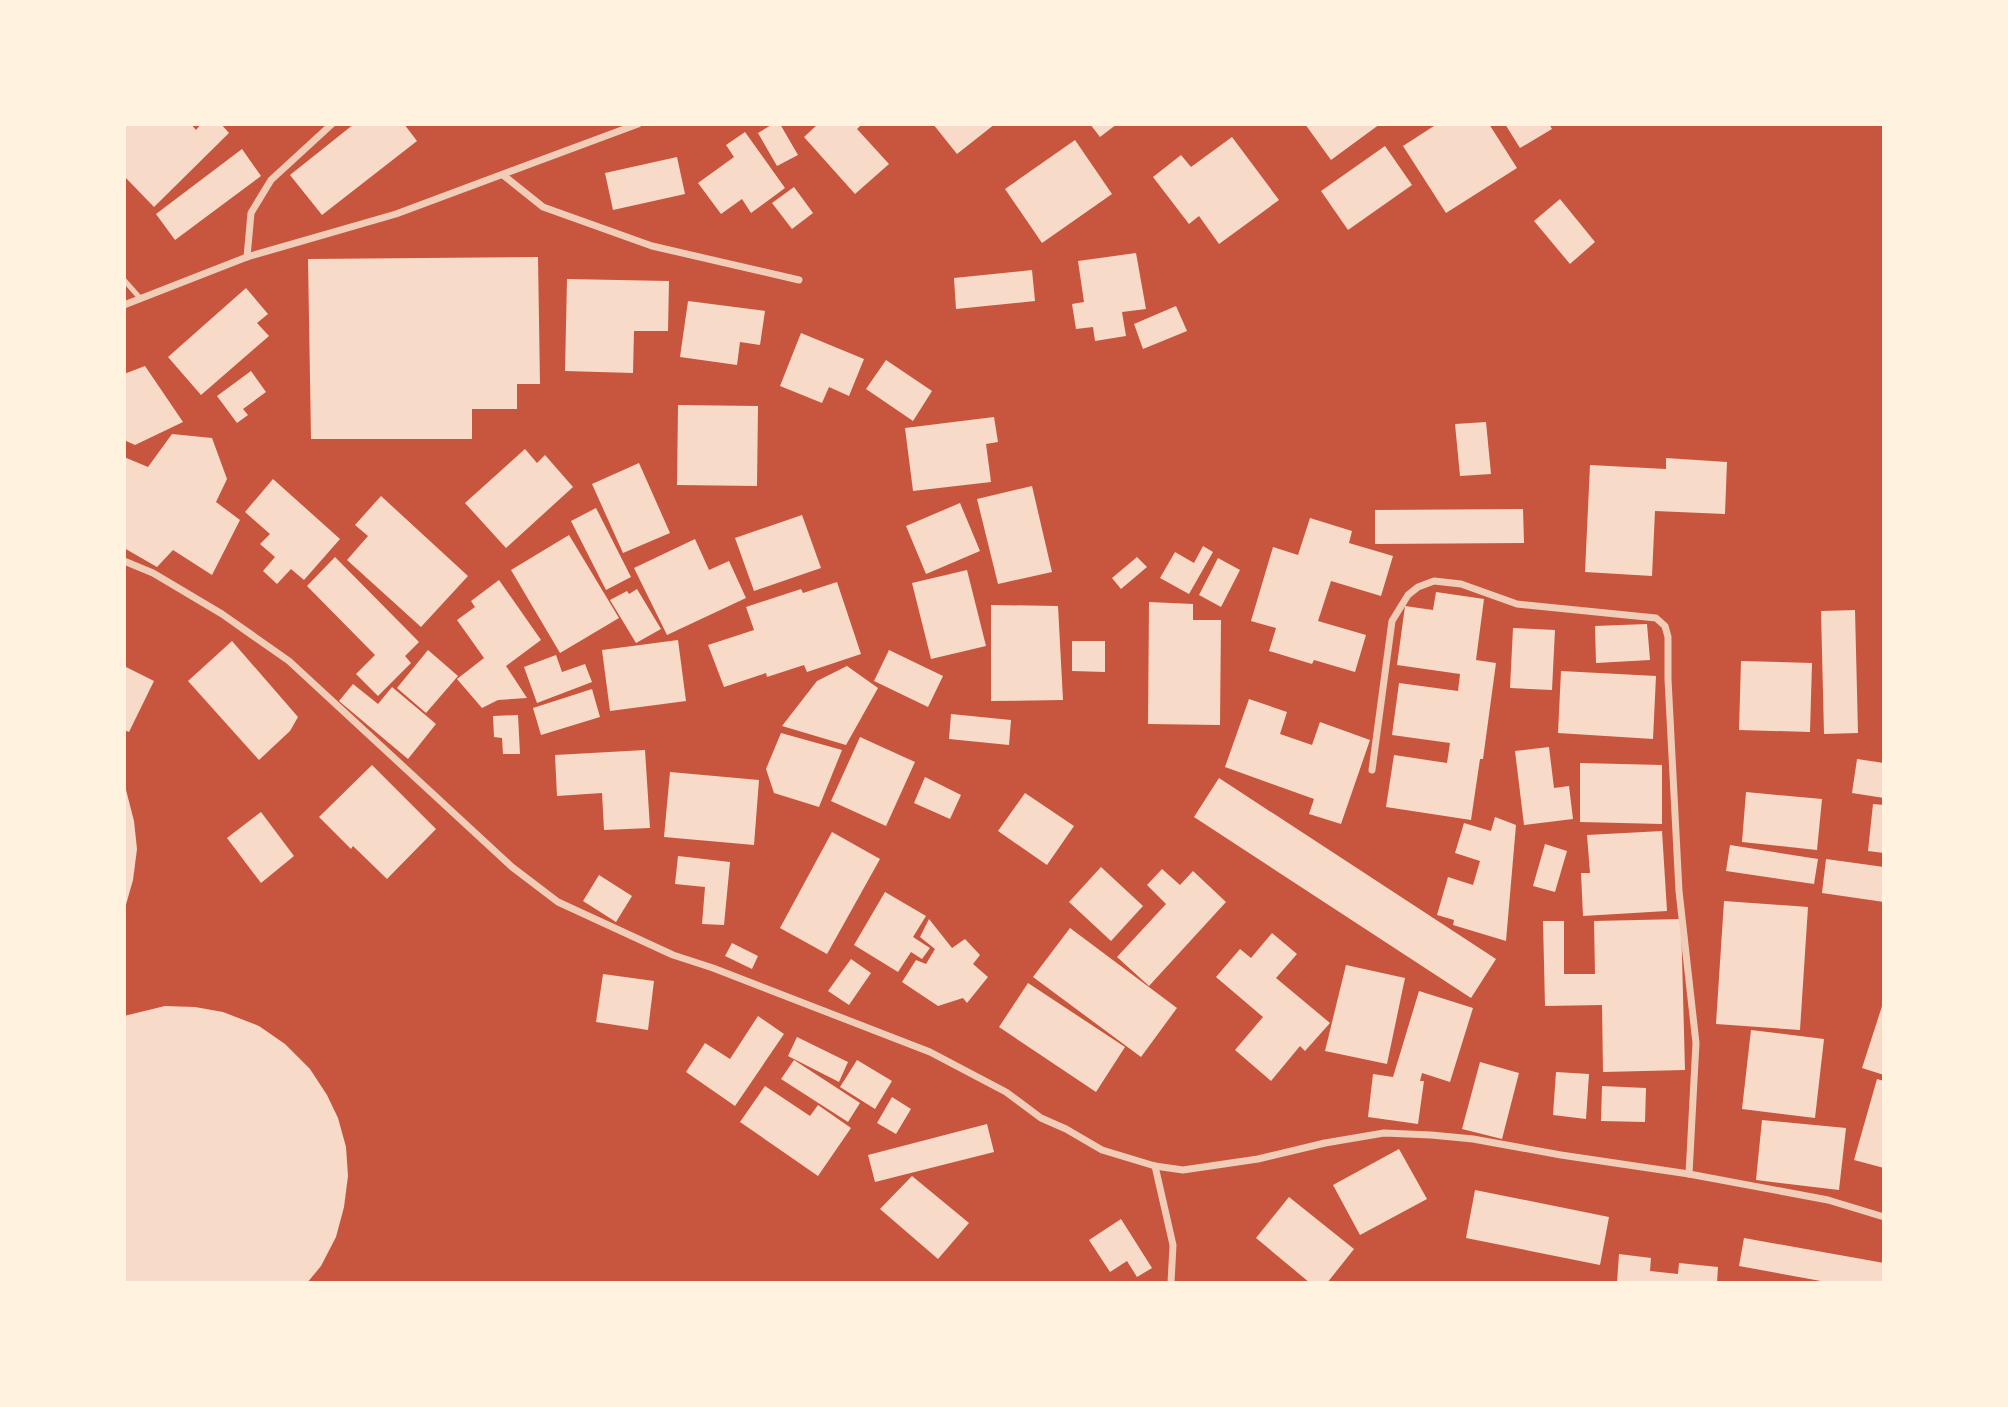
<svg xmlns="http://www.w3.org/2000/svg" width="2008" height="1407" font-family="'Nunito Sans',sans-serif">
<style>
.building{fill:#f7dbc8}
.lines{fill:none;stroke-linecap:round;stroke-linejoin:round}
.service{stroke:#f1ccb7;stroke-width:5}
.minor{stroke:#f1ccb7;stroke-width:7}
</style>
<rect width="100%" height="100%" fill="#c8553d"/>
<g class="building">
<path d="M127,124H191L196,130L201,124H221L229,133L154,207L124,176V127Z"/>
<path d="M354,124H404L417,141L322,215L290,175Z"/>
<path d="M773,124H780L798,155L777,166L758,133Z"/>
<path d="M818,124H862L857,129L889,164L855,194L804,137Z"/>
<path d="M933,124H995L957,154Z"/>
<path d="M1090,124H1117L1100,137Z"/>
<path d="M1305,124H1380L1331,160Z"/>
<path d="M1437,124H1489L1517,168L1446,213L1403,146Z"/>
<path d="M1505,124H1549L1552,129L1520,148Z"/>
<path d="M745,132L785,188L751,213L742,199L721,214L698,183L734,157L726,145Z"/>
<path d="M1232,137L1279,200L1219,244L1199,216L1189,224L1153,177L1181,155L1191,167Z"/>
<path d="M1075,140L1112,194L1042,243L1005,189Z"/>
<path d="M1385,146L1412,185L1348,230L1321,191Z"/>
<path d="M242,149L261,176L175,240L156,214Z"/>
<path d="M677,157L685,194L613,210L605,173Z"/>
<path d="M794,187L813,213L792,229L772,203Z"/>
<path d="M1560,199L1595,242L1570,264L1534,221Z"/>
<path d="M1136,253L1146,309L1122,312L1126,336L1095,341L1093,327L1076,329L1072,304L1084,302L1078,261Z"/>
<path d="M538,257L540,384H517V409H472V439H311L308,259Z"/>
<path d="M1032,270L1035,301L956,309L954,278Z"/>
<path d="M567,279L669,281L668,331H634L633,373L565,371Z"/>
<path d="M246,288L268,314L257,323L269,336L201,395L168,357Z"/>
<path d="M688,301L765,311L760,345L740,342L737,365L680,357Z"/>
<path d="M1176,306L1187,331L1143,349L1134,324Z"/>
<path d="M801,333L864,359L849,396L829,387L822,403L780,386Z"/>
<path d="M886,360L932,391L913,421L866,389Z"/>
<path d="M145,366L183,422L135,445L124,440V374Z"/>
<path d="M251,371L266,392L243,409L248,415L237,423L217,396Z"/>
<path d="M678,405L758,406L757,486L677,485Z"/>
<path d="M994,417L998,442L986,444L991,482L913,491L905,428Z"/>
<path d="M1486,422L1491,474L1460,476L1455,424Z"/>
<path d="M172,434L212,438L227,479L216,502L240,520L212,575L173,550L157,567L124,548V457L148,467Z"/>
<path d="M525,449L537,463L545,455L573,487L506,548L465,503Z"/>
<path d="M1666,458L1727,462L1725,514L1655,511L1652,576L1585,572L1590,465L1666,469Z"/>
<path d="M639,463L670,533L623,553L592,484Z"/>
<path d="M273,479L340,539L304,580L291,569L277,584L263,571L275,557L260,544L270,534L245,512Z"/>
<path d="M1032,486L1052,572L998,584L977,499Z"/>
<path d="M381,496L468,576L421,627L347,560L368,536L355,525Z"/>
<path d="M960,503L980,551L926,574L906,526Z"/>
<path d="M596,508L631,577L606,590L571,521Z"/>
<path d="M1523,509L1524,543L1375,544V510Z"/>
<path d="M802,515L821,568L754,591L735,538Z"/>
<path d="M1310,518L1352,531L1349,543L1393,556L1381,596L1331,581L1318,621L1366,635L1355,672L1314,660L1312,664L1269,651L1276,628L1251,621L1273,547L1298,555Z"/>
<path d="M569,535L619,618L560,653L511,570Z"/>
<path d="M695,539L709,570L729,561L746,598L667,635L634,568Z"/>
<path d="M1203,546L1213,552L1189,594L1160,578L1175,552L1194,563Z"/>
<path d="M335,557L419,642L405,656L411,663L378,696L356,674L375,655L307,586Z"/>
<path d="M1137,557L1147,567L1121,589L1112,578Z"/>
<path d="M1218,558L1240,570L1221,607L1199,595Z"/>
<path d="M967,570L986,646L931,659L912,583Z"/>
<path d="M499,580L541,640L506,666L527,698L498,700L482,708L457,679L484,658L457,620L475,607L471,601Z"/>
<path d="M837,582L861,654L807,672L804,665L767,677L766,673L724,687L708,645L754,630L746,607L801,589L803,593Z"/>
<path d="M637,589L661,629L636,643L610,600L627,591L629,594Z"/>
<path d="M1436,592L1484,599L1476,660L1496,663L1483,759H1480L1471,820L1386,807L1394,755L1447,763L1450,743L1392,735L1399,683L1458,691L1460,674L1397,665L1405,606L1433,610Z"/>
<path d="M1149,602L1193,604V620H1221L1220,725L1148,724Z"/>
<path d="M991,605L1058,606L1063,700L991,701Z"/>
<path d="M1855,610L1858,733L1824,734L1821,611Z"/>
<path d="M1647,624L1650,660L1596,663L1595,626Z"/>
<path d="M1513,628L1555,630L1552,690L1510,688Z"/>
<path d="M678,640L686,701L610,711L602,650Z"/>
<path d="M232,641L298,717L290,731L259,760L188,681Z"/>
<path d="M1072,641H1105V672L1072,671Z"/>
<path d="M428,650L458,676L426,713L397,688Z"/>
<path d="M889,650L943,676L928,707L874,681Z"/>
<path d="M556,655L562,672L585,664L592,682L537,703L524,667Z"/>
<path d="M1741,661L1812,663L1810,732L1739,730Z"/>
<path d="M124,666L154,681L129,732L124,730Z"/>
<path d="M847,666L878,688L846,745L782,726L817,681Z"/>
<path d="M1561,671L1656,676L1653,739L1558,733Z"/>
<path d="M353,684L378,704L392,687L436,724L408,759L339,701Z"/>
<path d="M592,689L600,717L541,735L533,708Z"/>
<path d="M1249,699L1287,712L1280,734L1312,745L1320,722L1370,740L1341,824L1309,814L1314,799L1225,767Z"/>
<path d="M951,714L1011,720L1009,745L949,739Z"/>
<path d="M518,715L520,754H503L502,738L494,737L493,716Z"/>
<path d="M781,733L842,750L819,807L774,793L766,769Z"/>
<path d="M860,737L915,762L886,826L831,801Z"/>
<path d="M1549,747L1554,788L1569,786L1573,819L1524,825L1515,751Z"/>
<path d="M645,750L650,828L604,830L602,793L557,796L555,755Z"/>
<path d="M1857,759L1884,763V798L1852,793Z"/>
<path d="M1580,763L1662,765V824L1580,822Z"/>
<path d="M372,765L436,829L387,879L353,846L351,849L319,817Z"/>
<path d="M670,772L759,780L754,845L664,837Z"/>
<path d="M925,777L961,795L950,819L914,803Z"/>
<path d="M1219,778L1496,959L1471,998L1194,817Z"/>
<path d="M125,786L134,821L137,849L133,880L125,908Z"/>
<path d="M1746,792L1822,799L1817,850L1742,842Z"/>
<path d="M1025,793L1074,826L1047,865L998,831Z"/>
<path d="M1873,804L1884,805V853L1868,851Z"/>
<path d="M261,812L294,856L261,883L227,838Z"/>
<path d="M1495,817L1516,825L1506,941L1453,925L1454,920L1437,915L1448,877L1473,885L1480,861L1455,853L1464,823L1491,831Z"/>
<path d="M1662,831L1667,911L1583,916L1581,873H1590L1587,835Z"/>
<path d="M832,832L880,859L827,954L780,928Z"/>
<path d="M1545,844L1567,851L1555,892L1533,886Z"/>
<path d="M1730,845L1818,859L1814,884L1726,871Z"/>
<path d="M678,856L730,862L724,925L702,924L705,887L675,884Z"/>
<path d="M1826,859L1884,867V902L1822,893Z"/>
<path d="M1101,867L1143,906L1111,941L1069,902Z"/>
<path d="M1162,869L1180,885L1193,871L1226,902L1149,986L1117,957L1166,904L1147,885Z"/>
<path d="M599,875L632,896L616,922L583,901Z"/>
<path d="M885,892L926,916L913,937L930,948L922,959L911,952L898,972L854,945Z"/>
<path d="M1724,901L1808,907L1800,1030L1716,1024Z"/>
<path d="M929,919L952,948L965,939L980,955L973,964L988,977L967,1003L963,998L938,1006L902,982L916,960L926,964L935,949L920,937Z"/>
<path d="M1681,919L1685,1070L1603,1072L1602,1005L1545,1006L1543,921H1564V974H1595L1594,921Z"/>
<path d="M1070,928L1177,1008L1141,1057L1033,977Z"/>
<path d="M1272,933L1297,954L1276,978L1330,1023L1305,1051L1300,1046L1271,1081L1235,1050L1263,1017L1216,977L1240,949L1251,958Z"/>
<path d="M732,943L758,956L752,969L725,956Z"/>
<path d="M851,959L871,973L849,1005L828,991Z"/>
<path d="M1346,965L1405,978L1387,1064L1325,1051Z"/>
<path d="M603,974L654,981L648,1030L596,1022Z"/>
<path d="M1028,983L1125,1047L1096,1092L999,1027Z"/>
<path d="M1419,991L1473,1008L1450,1082L1422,1073L1420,1081H1424L1418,1124L1368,1117L1373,1074L1393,1077Z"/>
<path d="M1884,1000V1075L1862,1068Z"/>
<path d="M165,1006L195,1007L223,1012L259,1026L285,1044L310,1069L327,1095L338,1118L346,1147L348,1176L344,1207L336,1237L321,1266L307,1283H124V1016Z"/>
<path d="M758,1016L784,1034L735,1106L686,1072L705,1043L730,1059Z"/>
<path d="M1751,1030L1824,1039L1815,1118L1742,1109Z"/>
<path d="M797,1037L848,1062L839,1082L788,1056Z"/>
<path d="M794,1060L860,1103L848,1122L781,1079Z"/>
<path d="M857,1060L892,1081L875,1109L840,1087Z"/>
<path d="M1480,1062L1519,1073L1502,1139L1462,1129Z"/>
<path d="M1556,1072L1589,1074L1586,1119L1553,1115Z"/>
<path d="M1877,1079L1884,1081V1168L1854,1160Z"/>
<path d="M765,1086L810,1116L818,1105L851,1128L818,1176L740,1122Z"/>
<path d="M1602,1086L1646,1088L1645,1122L1601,1121Z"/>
<path d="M892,1097L911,1109L896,1134L877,1123Z"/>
<path d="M1762,1120L1846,1128L1839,1190L1756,1180Z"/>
<path d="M987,1124L994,1152L875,1182L868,1155Z"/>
<path d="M1399,1149L1427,1199L1360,1235L1333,1185Z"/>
<path d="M912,1176L969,1223L938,1259L880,1209Z"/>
<path d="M1475,1190L1609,1217L1600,1265L1466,1238Z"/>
<path d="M1289,1197L1354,1249L1327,1283H1310L1256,1238Z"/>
<path d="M1121,1219L1152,1268L1137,1277L1127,1261L1110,1272L1089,1240Z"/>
<path d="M1744,1238L1884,1263L1882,1283H1832L1739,1266Z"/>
<path d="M1619,1254L1651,1258L1650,1271L1678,1274L1679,1263L1718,1267L1717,1283H1617Z"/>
</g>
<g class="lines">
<path class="service" d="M124,280L140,298"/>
<g class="minor">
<path d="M503,175L543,207L652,246L799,280"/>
<path d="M247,257L251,213L271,180L332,124"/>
<path d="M124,305L247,257L396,214L638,124"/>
<path d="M124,561L153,573L222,614L289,661L512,867L558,902L673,955L713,968L930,1052L1006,1092L1041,1118L1066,1129L1102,1150L1155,1166L1183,1170L1258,1159L1325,1143L1384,1133L1431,1135L1473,1139L1561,1155L1689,1174L1828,1200L1884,1217"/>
<path d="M1372,770L1392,621L1408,595L1418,587L1434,581L1461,584L1517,604L1656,618L1665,626L1668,637V679L1679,891L1696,1043L1689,1174"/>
<path d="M1155,1166L1173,1245L1171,1283"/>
</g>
</g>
<rect width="2008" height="1407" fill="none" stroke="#fff3e0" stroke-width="252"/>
</svg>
